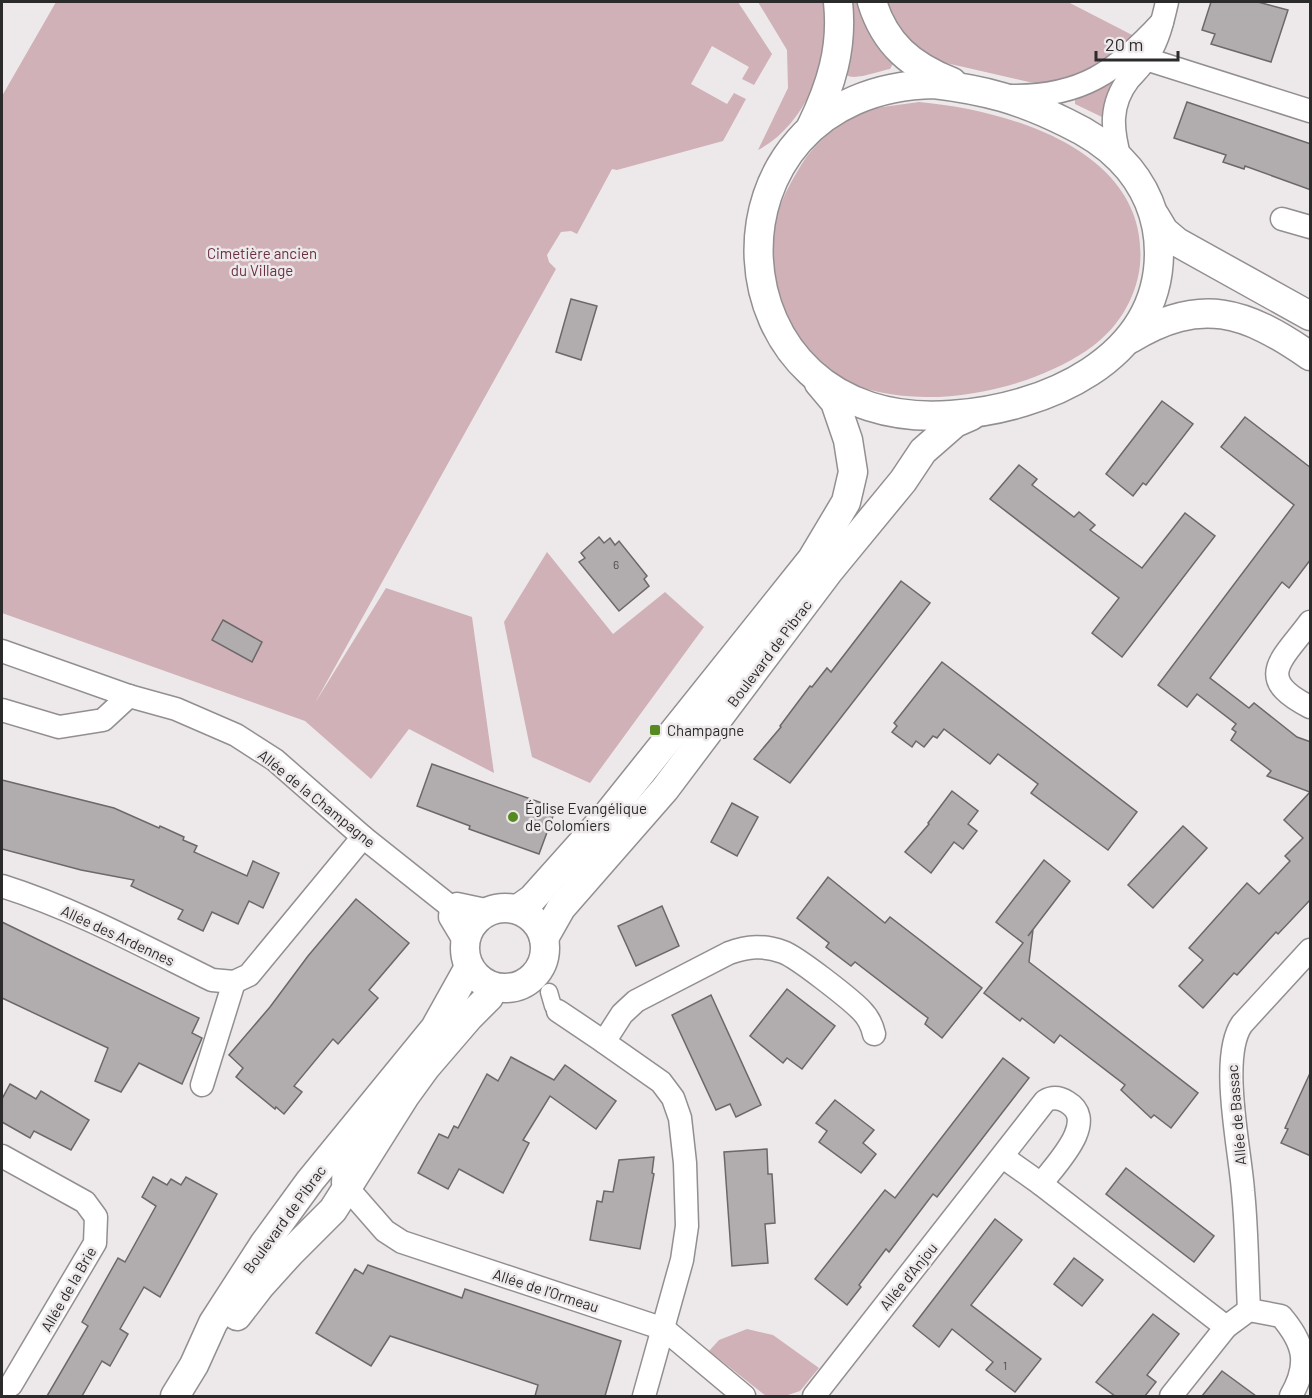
<svg xmlns="http://www.w3.org/2000/svg" width="1312" height="1398" font-family="Barlow,sans-serif">
<style>
.green{fill:#d0b1b8}
.building{fill:#b1adae;stroke:#6c6869;stroke-width:1.5}
.lines{fill:none;stroke-linecap:round;stroke-linejoin:round}
.pedestrian-casing{stroke:#938f90;stroke-width:19}
.minor-casing{stroke:#938f90;stroke-width:25}
.tertiary-casing{stroke:#938f90;stroke-width:31}
.pedestrian{stroke:#fff;stroke-width:16}
.minor{stroke:#fff;stroke-width:22}
.tertiary{stroke:#fff;stroke-width:28}
.poi-dot{fill:#56891f;stroke:#ede9ea;stroke-width:2}
.labels{text-anchor:middle;dominant-baseline:central;stroke-width:5;stroke-linejoin:round;paint-order:stroke}
.number-label{font-size:12px;fill:#4d4c4c}
.park-label{font-size:15px;fill:#693042;stroke:#ede9ea}
.street-label{font-size:15px;fill:#2c2b2b;stroke:#ede9ea}
.poi-label{font-size:15px;fill:#2c2b2b;stroke:#ede9ea;text-anchor:start}
</style>
<rect width="100%" height="100%" fill="#ede9ea"/>
<g class="green">
<path d="M56,2H738L772,54L754,85L742,79L749,67L712,46L691,84L727,104L734,93L746,99L723,141L617,170L612,169L577,234L571,231L561,232L547,255L549,262L556,269L315,703L386,588L472,617L494,773L409,729L371,779L305,721L2,613V96Z"/>
<path d="M758,2H829C833,54 807,125 758,150L788,88L787,50Z"/>
<path d="M851,2H859L894,62L890,69C878,71 855,81 846,75Z"/>
<path d="M882,2H1068L1138,38L1091,73L1043,84L1029,82L933,60L907,40Z"/>
<path d="M1111,81L1115,86L1104,118L1075,104V100Z"/>
<path d="M919,102C1008,110 1150,150 1140,265C1136,301 1115,332 1086,351C1026,391 927,411 858,386C841,380 812,354 801,340C792,328 785,311 781,297C765,248 771,215 797,172C809,150 823,137 844,123C849,120 855,114 861,112C879,106 900,105 919,102Z"/>
<path d="M547,552L613,634L665,592L704,627L590,783L532,757L504,622Z"/>
<path d="M747,1329L773,1335L819,1368L800,1391L785,1396H766L709,1351L719,1340Z"/>
</g>
<g class="building">
<path d="M1211,2H1258L1288,10L1271,62L1211,44L1215,34L1202,30Z"/>
<path d="M1187,102L1311,144V190L1245,166L1244,169L1223,162L1226,155L1174,138Z"/>
<path d="M571,299L597,306L581,360L556,352Z"/>
<path d="M1162,401L1193,424L1146,485L1143,483L1133,496L1106,474Z"/>
<path d="M1245,417L1311,468V559L1289,588L1282,582L1210,678L1249,708L1254,703L1297,737L1311,742V899L1278,934L1276,932L1237,975L1234,973L1203,1008L1179,986L1203,960L1189,948L1247,883L1259,894L1290,861L1285,856L1303,838L1284,820L1310,792L1267,776L1271,771L1231,740L1236,732L1232,729L1236,724L1197,694L1187,707L1158,685L1294,505L1221,447Z"/>
<path d="M1019,465L1037,479L1032,485L1074,517L1079,512L1095,525L1090,530L1142,568L1185,513L1215,536L1122,657L1092,633L1119,598L990,499Z"/>
<path d="M599,537L604,543L610,538L615,545L619,541L647,576L644,579L649,586L619,611L579,562L585,558L581,553Z"/>
<path d="M901,581L930,603L790,783L754,759L781,727L780,726L810,686L812,687L827,668L831,672Z"/>
<path d="M223,620L262,642L252,662L212,640Z"/>
<path d="M942,662L1137,812L1108,850L1031,793L1038,784L998,754L990,764L944,729L937,738L933,736L924,747L916,741L912,747L892,732L897,726L894,723Z"/>
<path d="M432,764L556,808L539,854L469,829L470,826L417,806Z"/>
<path d="M2,780L114,808L159,828L160,826L184,837L183,840L197,846L194,852L247,876L253,861L279,873L263,908L249,901L238,924L212,912L203,931L178,919L183,910L131,886L134,880L81,870L2,849Z"/>
<path d="M952,791L978,811L968,824L977,831L963,849L954,842L931,873L905,852L929,824L928,823Z"/>
<path d="M732,803L758,817L737,856L711,842Z"/>
<path d="M1183,826L1207,848L1153,908L1128,885Z"/>
<path d="M1044,860L1070,881L1028,936L1033,930L1029,962L1198,1093L1171,1128L1154,1115L1151,1118L1121,1090L1125,1085L1060,1035L1054,1043L1022,1018L1020,1021L984,993L1023,943L996,922Z"/>
<path d="M828,877L885,923L890,917L982,988L942,1038L925,1024L928,1018L855,962L851,966L826,947L829,943L797,918Z"/>
<path d="M356,899L409,943L369,990L378,998L338,1044L333,1039L294,1086L302,1092L284,1114L276,1107L275,1109L236,1077L243,1068L229,1055L270,1007L308,956Z"/>
<path d="M662,906L679,946L636,966L618,926Z"/>
<path d="M2,922L199,1018L192,1033L202,1038L182,1084L139,1063L121,1092L95,1081L108,1048L2,998Z"/>
<path d="M787,989L835,1026L802,1069L787,1058L783,1063L750,1036Z"/>
<path d="M711,995L761,1105L736,1117L730,1104L716,1110L672,1015Z"/>
<path d="M511,1057L554,1080L565,1065L616,1101L596,1129L550,1096L523,1140L529,1143L503,1193L459,1169L448,1189L418,1173L439,1134L448,1138L454,1126L458,1128L487,1074L498,1081Z"/>
<path d="M1003,1058L1029,1078L937,1197L933,1194L889,1252L886,1249L859,1285L861,1287L847,1305L815,1279L885,1190L895,1198Z"/>
<path d="M1311,1071V1156L1281,1143L1288,1129L1285,1128Z"/>
<path d="M10,1084L36,1099L41,1091L89,1120L71,1150L34,1131L30,1138L2,1122V1099Z"/>
<path d="M835,1100L874,1130L863,1143L876,1154L861,1173L819,1142L827,1131L816,1123Z"/>
<path d="M767,1149L768,1174H772L775,1223L765,1224L768,1263L732,1266L724,1152Z"/>
<path d="M654,1157L652,1173L654,1174L640,1249L590,1240L597,1201L602,1202L604,1191L613,1192L619,1160Z"/>
<path d="M1126,1168L1214,1236L1194,1262L1106,1194Z"/>
<path d="M153,1177L167,1185L171,1179L181,1185L186,1177L217,1194L160,1297L144,1287L120,1329L128,1334L110,1366L102,1361L82,1396H47L88,1326L82,1322L118,1258L125,1262L156,1206L142,1197Z"/>
<path d="M995,1219L1022,1240L971,1305L1041,1359L1015,1392L986,1370L993,1362L952,1329L939,1347L913,1326Z"/>
<path d="M1074,1258L1103,1280L1082,1306L1054,1284Z"/>
<path d="M368,1265L462,1298L465,1289L621,1341L605,1396H535L538,1385L390,1336L371,1366L316,1333L355,1269L363,1274Z"/>
<path d="M1153,1314L1179,1334L1147,1375L1156,1382L1145,1396H1115L1096,1382Z"/>
<path d="M1222,1371L1256,1396H1202Z"/>
</g>
<g class="lines">
<g class="pedestrian-casing">
<path id="pedestrian" d="M549,992L553,1006L558,1011"/>
</g>
<g class="minor-casing">
<g id="minor">
<path d="M1146,59L1310,111"/>
<path d="M1011,96C1081,97 1116,72 1162,22"/>
<path d="M1120,159C1112,130 1109,105 1129,79C1136,71 1144,64 1149,54C1159,38 1163,19 1167,2"/>
<path d="M1282,219L1310,227"/>
<path d="M1310,622C1282,660 1253,678 1310,707"/>
<path d="M2,651L129,696L176,709L236,735L275,760L363,837L451,907"/>
<path d="M2,710L59,727L103,720L129,696"/>
<path d="M2,886C75,909 143,946 212,980L234,982L249,975L363,837"/>
<path d="M451,907L457,904L490,911"/>
<path d="M451,907L450,917L465,942"/>
<path d="M558,1011L604,1042"/>
<path d="M202,1085L234,982"/>
<path d="M362,1134L344,1164L343,1183L385,1231L402,1242L664,1329L744,1396"/>
<path d="M2,1156L85,1202L96,1217L95,1243L11,1385L2,1390"/>
<path d="M1041,1184L1226,1327"/>
<path d="M1249,1310C1247,1270 1247,1230 1243,1191C1240,1149 1219,1057 1242,1024L1310,950"/>
<path d="M644,1396L682,1260L687,1226L685,1163L680,1118L673,1098L661,1082L604,1042L622,1014L636,1001L729,953C748,946 764,945 783,952C797,957 849,998 861,1010C868,1017 872,1025 874,1034"/>
<path d="M814,1396L1045,1101C1052,1097 1059,1097 1067,1102C1100,1121 1055,1165 1041,1184L1003,1157"/>
<path d="M1171,1396L1226,1327L1249,1310L1281,1316C1305,1344 1309,1364 1291,1396"/>
</g>
</g>
<g class="tertiary-casing">
<g id="tertiary">
<path d="M872,2C885,44 911,66 952,82"/>
<path d="M934,84C985,90 1021,100 1067,123C1086,132 1105,144 1120,159C1145,184 1159,217 1159,253C1159,360 1044,409 951,415C705,434 690,89 934,84Z"/>
<path d="M811,127C831,86 843,48 838,2"/>
<path d="M1155,216L1164,231L1177,242L1310,316"/>
<path d="M1130,339C1201,296 1245,311 1310,356"/>
<circle cx="505" cy="948" r="40"/>
<path d="M518,909L532,899L608,814L812,559L846,502L853,472L848,440L835,402L819,383"/>
<path d="M544,938L561,908L665,789L829,571L903,481L923,451L955,423L971,416"/>
<path d="M237,1316L261,1285L290,1253L333,1210L405,1096L426,1067L469,1017L489,997L493,987"/>
<path d="M175,1396L194,1365L213,1323L264,1244L310,1181L435,1028L469,967"/>
</g>
</g>
<use href="#pedestrian" class="pedestrian"/>
<use href="#minor" class="minor"/>
<use href="#tertiary" class="tertiary"/>
</g>
<g class="poi-dot">
<rect x="649" y="724" width="12" height="12" rx="3"/>
<circle cx="513" cy="817" r="6"/>
</g>
<g class="labels">
<g class="number-label">
<text x="616" y="564">6</text>
<text x="1005" y="1365">1</text>
</g>
<g class="park-label">
<text x="262" y="253">Cimetière ancien<tspan x="262" dy="17">du Village</tspan></text>
</g>
<g class="street-label">
<text transform="translate(769 653) rotate(-53)">Boulevard de Pibrac</text>
<text transform="translate(317 798) rotate(39)">Allée de la Champagne</text>
<text transform="translate(118 935) rotate(25)">Allée des Ardennes</text>
<text transform="translate(1236 1115) rotate(-95)">Allée de Bassac</text>
<text transform="translate(284 1219) rotate(-54)">Boulevard de Pibrac</text>
<text transform="translate(908 1276) rotate(-51)">Allée d'Anjou</text>
<text transform="translate(68 1289) rotate(-60)">Allée de la Brie</text>
<text transform="translate(546 1290) rotate(18)">Allée de l'Ormeau</text>
</g>
<g class="poi-label">
<text x="667" y="730">Champagne</text>
<text x="525" y="808">Église Evangélique<tspan x="525" dy="17">de Colomiers</tspan></text>
</g>
</g>
<rect width="1312" height="1398" fill="none" stroke="#2c2b2b" stroke-width="6"/>
<path d="M1096 51v9h82v-9" fill="none" stroke="#2c2b2b" stroke-width="3"/>
<text x="1105" y="51" font-size="18" fill="#2c2b2b" stroke="#ede9ea" stroke-width="4.5" paint-order="stroke">20 m</text>
</svg>
